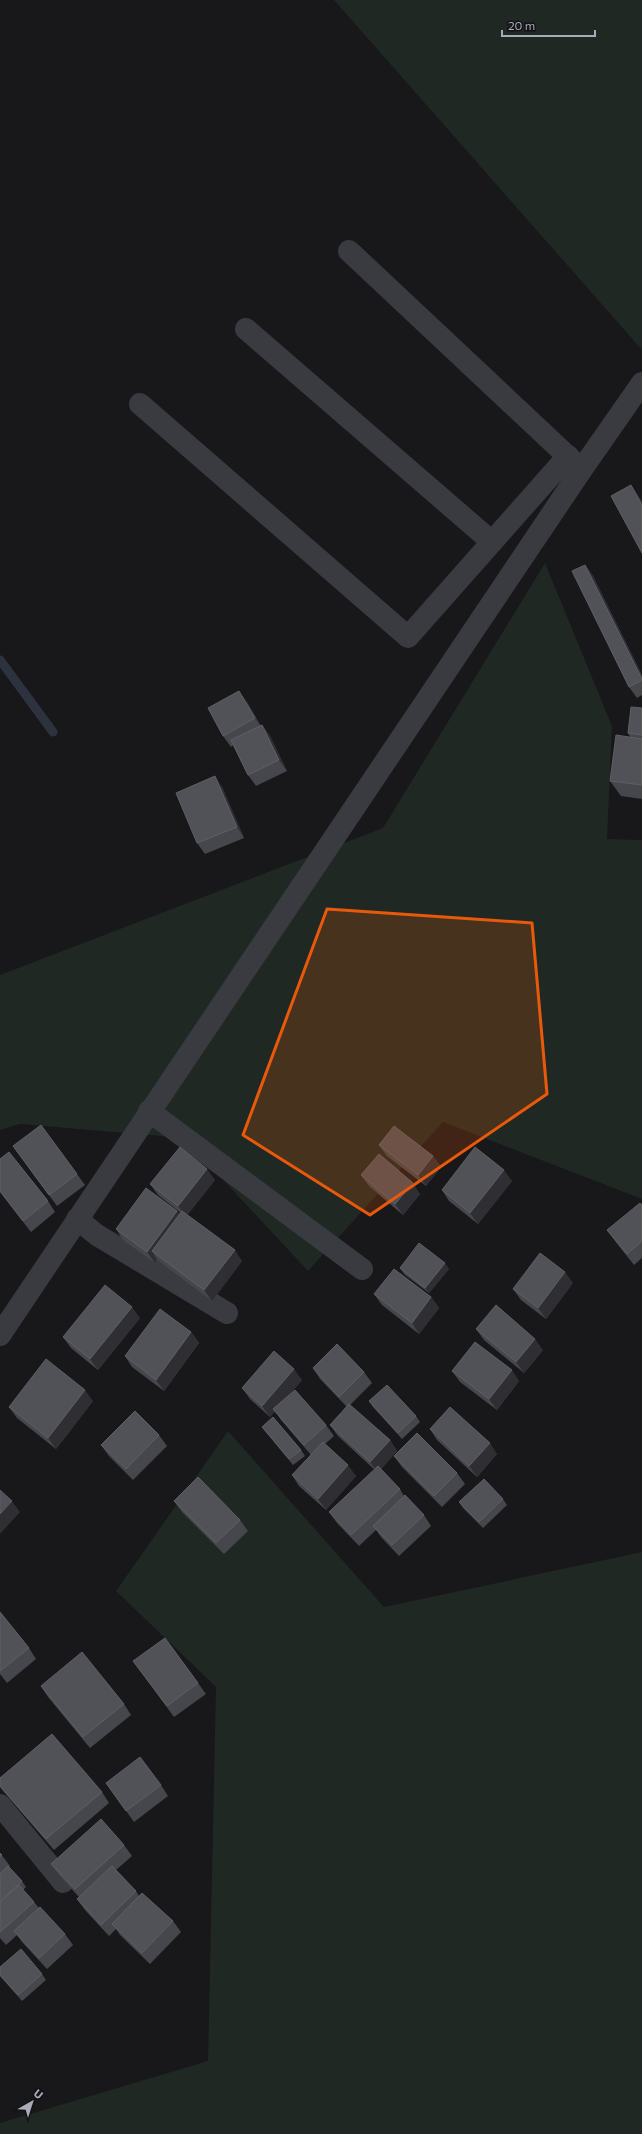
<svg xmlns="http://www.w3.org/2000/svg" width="642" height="2134" font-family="Commissioner,sans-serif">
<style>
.green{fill:#1f2822}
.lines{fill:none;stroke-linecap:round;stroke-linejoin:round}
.stream{stroke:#2d333e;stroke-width:9}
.minor{stroke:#3a3a41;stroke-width:22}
.wall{fill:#46474c}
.shaded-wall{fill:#2f2f33}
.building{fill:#515158;stroke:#5f5f67}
.marked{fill:#e8590c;fill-opacity:0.2;stroke:#e8590c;stroke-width:3;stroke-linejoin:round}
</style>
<rect width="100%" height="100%" fill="#18171a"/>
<g class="green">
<path d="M334,0H642V350Z"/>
<path d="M545,563L612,726L607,839L642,840V1199L443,1122L308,1271L184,1138L20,1124L0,1130V975L383,828Z"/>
<path d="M228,1431L384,1607L642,1552V2134H0V2123L208,2061L216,1687L116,1591Z"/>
</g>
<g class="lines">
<path class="stream" d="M0,660L53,732"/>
<g class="minor">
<path d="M349,251L578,466"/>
<path d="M246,329L492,542"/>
<path d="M140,404L408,637L568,456"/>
<path d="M149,1111L362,1269"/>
<path d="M77,1219L97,1235L227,1313"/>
<path d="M0,1335L582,469L642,383"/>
<path d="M0,1805L63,1882"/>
</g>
</g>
<g class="wall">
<path d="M585,565L593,576L642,675V695L637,698L629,687Z"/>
<path d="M247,702L261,726L262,725L270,736L287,771L256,786L248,775L233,745L231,747L223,736Z"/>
<path d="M642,708V799L621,796L610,781L630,737L628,733Z"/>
<path d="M222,787L244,838L205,854L197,843Z"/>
<path d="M379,1145L433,1156L441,1167L426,1186L387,1156Z"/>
<path d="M13,1146L77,1174L85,1185L57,1206Z"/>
<path d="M0,1159L48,1201L55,1212L31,1232L0,1192Z"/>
<path d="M361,1175L420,1194L403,1215L369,1186Z"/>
<path d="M215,1180L187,1215L242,1261L212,1301L160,1262L157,1259L155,1263L123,1240L116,1229L177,1211L180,1214L181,1213L158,1195L150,1184Z"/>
<path d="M512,1181L478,1224L449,1201L442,1190Z"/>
<path d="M642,1205V1258L634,1265L615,1241L607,1230Z"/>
<path d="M400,1268L449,1269L429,1293L404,1274Z"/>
<path d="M573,1283L546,1319L521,1300L513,1289Z"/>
<path d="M374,1294L431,1297L439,1308L419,1334L382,1305Z"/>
<path d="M140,1318L98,1370L71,1348L63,1337Z"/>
<path d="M476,1329L543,1350L524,1373L484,1340Z"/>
<path d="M191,1332L199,1343L164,1391L132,1367L125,1356Z"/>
<path d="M313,1368L364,1372L372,1383L350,1405L390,1440L397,1451L381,1469L400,1489L404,1496L424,1515L431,1526L399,1556L381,1537L376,1530L359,1546L337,1523L329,1512L375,1470L338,1436L330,1425L347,1407L320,1379Z"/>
<path d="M452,1371L519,1381L497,1410L460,1382Z"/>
<path d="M302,1380L288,1396L326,1425L334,1436L325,1444L356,1476L326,1510L299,1486L292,1475L311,1455L281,1420L275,1411L270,1417L250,1399L242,1388Z"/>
<path d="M93,1401L56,1449L17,1418L9,1407Z"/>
<path d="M369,1401L416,1416L420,1422L402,1439L373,1407Z"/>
<path d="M262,1427L301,1450L305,1456L293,1465Z"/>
<path d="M430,1429L497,1454L477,1477L437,1440Z"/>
<path d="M159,1435L167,1446L133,1480L109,1456L101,1445Z"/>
<path d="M394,1456L457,1473L465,1484L442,1507L402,1467Z"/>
<path d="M503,1499L507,1505L483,1528L463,1508L459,1502Z"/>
<path d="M174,1501L240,1520L248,1531L224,1554L182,1512Z"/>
<path d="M0,1612L29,1648L36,1659L7,1683L0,1674Z"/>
<path d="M133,1661L198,1683L206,1694L174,1717Z"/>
<path d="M41,1686L124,1704L131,1715L90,1748L48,1697Z"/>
<path d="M0,1778L102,1792L109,1803L54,1850L4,1792L0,1787Z"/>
<path d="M106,1783L161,1785L168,1796L134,1822Z"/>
<path d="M124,1845L132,1856L116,1870L136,1891L139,1896L173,1921L181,1932L150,1964L120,1935L116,1929L109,1936L85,1910L77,1899L79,1897L59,1875L51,1864Z"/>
<path d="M0,1853L10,1866L9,1867L22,1881L26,1887L23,1890L34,1902L39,1908L65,1934L73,1945L47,1969L22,1942L17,1935L6,1945L0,1938Z"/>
<path d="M0,1967L42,1974L46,1980L22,2001L0,1976Z"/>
</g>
<g class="shaded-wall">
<path d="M631,485L642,501V505Z"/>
<path d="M585,565L593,576L642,675V679Z"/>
<path d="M239,691L247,702L262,729L255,718Z"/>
<path d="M262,725L270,736L287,771L279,760Z"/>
<path d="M215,776L222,787L244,838L237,827Z"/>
<path d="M433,1156L441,1167L426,1186L418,1175Z"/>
<path d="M207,1169L215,1180L186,1217L178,1206Z"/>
<path d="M504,1170L512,1181L478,1224L470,1213Z"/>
<path d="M413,1183L420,1194L403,1215L395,1204Z"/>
<path d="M177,1211L185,1222L152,1251L157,1259L155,1263L147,1252Z"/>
<path d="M235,1250L242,1261L212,1301L204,1290Z"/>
<path d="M445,1263L449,1269L429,1293L425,1288Z"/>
<path d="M565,1272L573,1283L546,1319L538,1308Z"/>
<path d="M431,1297L439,1308L419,1334L412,1323Z"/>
<path d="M132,1307L140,1318L98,1370L90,1359Z"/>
<path d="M191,1332L199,1343L164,1391L156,1380Z"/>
<path d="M535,1339L543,1350L524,1373L516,1362Z"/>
<path d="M294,1369L302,1380L275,1411L273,1409L275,1411L270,1417L262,1406Z"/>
<path d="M512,1370L519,1381L497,1410L489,1399Z"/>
<path d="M85,1390L93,1401L56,1449L48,1438Z"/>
<path d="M390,1440L397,1451L378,1473L370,1462Z"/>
<path d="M490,1443L497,1454L477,1477L469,1466Z"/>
<path d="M348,1465L356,1476L326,1510L318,1499Z"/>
<path d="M12,1501L20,1512L0,1534V1514Z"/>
</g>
<g class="building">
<path d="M631,485L642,505V553L611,496Z"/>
<path d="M585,565L642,679V680L629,687L572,571Z"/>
<path d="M239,691L255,718L223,736L208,708Z"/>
<path d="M631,707L642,708V735L628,733Z"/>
<path d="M262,725L279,760L248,775L231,740Z"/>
<path d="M616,735L642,739V785L610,781Z"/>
<path d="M215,776L237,827L197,843L176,793Z"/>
<path d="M41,1125L77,1174L49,1195L13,1146Z"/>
<path d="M394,1126L433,1156L418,1175L379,1145Z"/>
<path d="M180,1147L207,1169L178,1206L150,1184Z"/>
<path d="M475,1147L504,1170L470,1213L442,1190Z"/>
<path d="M9,1152L48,1201L23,1221L0,1191V1159Z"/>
<path d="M379,1154L413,1183L395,1204L361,1175Z"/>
<path d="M146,1188L177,1211L147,1252L116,1229Z"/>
<path d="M640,1203L642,1205V1241L627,1254L607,1230Z"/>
<path d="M182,1211L235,1250L204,1290L152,1251Z"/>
<path d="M419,1243L445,1263L425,1288L400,1268Z"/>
<path d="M540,1253L565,1272L538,1308L513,1289Z"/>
<path d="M394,1269L431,1297L412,1323L374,1294Z"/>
<path d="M105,1285L132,1307L90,1359L63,1337Z"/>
<path d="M496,1305L535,1339L516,1362L476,1329Z"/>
<path d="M160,1309L191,1332L156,1380L125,1356Z"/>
<path d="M475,1342L512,1370L489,1399L452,1371Z"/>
<path d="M337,1344L364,1372L339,1397L313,1368Z"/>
<path d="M274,1351L294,1369L262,1406L242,1388Z"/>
<path d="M46,1359L85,1390L48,1438L9,1407Z"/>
<path d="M387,1385L416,1416L398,1433L369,1401Z"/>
<path d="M295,1390L326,1425L304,1445L273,1409Z"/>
<path d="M349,1404L390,1440L370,1462L330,1425Z"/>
<path d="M450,1407L490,1443L469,1466L430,1429Z"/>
<path d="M135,1411L159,1435L126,1469L101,1445Z"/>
<path d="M273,1417L301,1450L289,1459L262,1427Z"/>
<path d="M417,1433L457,1473L434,1496L394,1456Z"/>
<path d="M323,1442L348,1465L318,1499L292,1475Z"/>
<path d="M378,1466L400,1489L351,1535L329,1512Z"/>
<path d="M198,1477L240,1520L216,1543L174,1501Z"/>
<path d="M484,1479L503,1499L479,1522L459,1502Z"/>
<path d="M0,1490L12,1501L0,1514Z"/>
<path d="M405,1495L424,1515L392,1545L373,1526Z"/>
<path d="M0,1612L29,1648L0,1671Z"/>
<path d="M165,1638L198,1683L167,1706L133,1661Z"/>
<path d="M82,1652L124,1704L83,1737L41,1686Z"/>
<path d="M52,1734L102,1792L46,1839L0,1786V1778Z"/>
<path d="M140,1757L161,1785L126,1811L106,1783Z"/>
<path d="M101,1819L124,1845L75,1889L51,1864Z"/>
<path d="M0,1853L2,1855L0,1857Z"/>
<path d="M8,1866L22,1881L0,1902V1874Z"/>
<path d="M112,1866L136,1891L101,1925L77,1899Z"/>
<path d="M19,1885L34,1902L0,1932V1902Z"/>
<path d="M142,1893L173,1921L142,1953L112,1924Z"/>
<path d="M40,1907L65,1934L39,1958L14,1931Z"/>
<path d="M21,1949L42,1974L18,1995L0,1975V1967Z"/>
</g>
<path class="marked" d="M327,909L532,923L547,1094L370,1215L243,1135Z"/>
<g transform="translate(32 2102) rotate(39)" stroke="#131215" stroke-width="3" paint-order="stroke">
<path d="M0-3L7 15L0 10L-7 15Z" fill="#a9abba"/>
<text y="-6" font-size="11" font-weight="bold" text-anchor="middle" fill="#a9abba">U</text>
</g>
<path d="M502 30v6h93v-6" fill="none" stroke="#a9abba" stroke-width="2"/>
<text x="508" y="30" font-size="12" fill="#a9abba" stroke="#131215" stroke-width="3" paint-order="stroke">20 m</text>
</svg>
